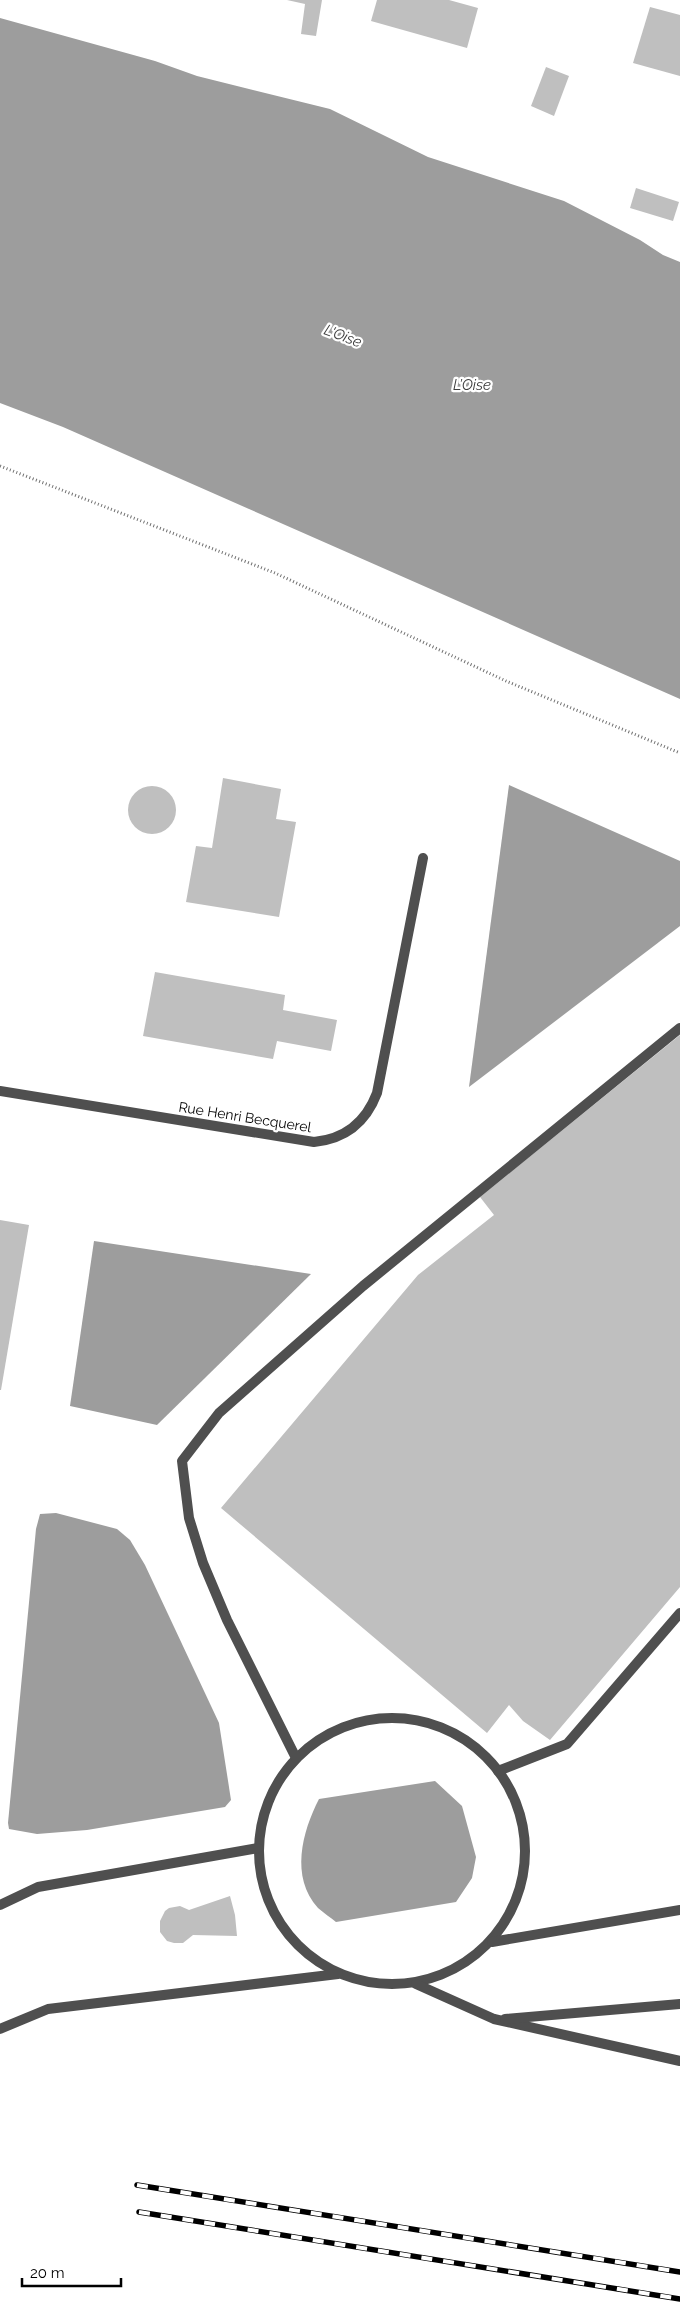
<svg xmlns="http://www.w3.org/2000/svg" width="680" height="2308" font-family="Raleway,sans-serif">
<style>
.water{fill:#9d9d9d}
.building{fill:#bfbfbf}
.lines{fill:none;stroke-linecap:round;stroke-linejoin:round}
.path{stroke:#717171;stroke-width:3;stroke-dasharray:1 2.5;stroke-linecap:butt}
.service{stroke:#4f4f4f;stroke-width:10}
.minor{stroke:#4f4f4f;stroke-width:10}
.rail-casing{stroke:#000;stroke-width:5.5}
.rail{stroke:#fff;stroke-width:4;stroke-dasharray:11;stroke-linecap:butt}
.labels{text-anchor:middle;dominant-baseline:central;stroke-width:4.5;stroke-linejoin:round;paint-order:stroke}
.street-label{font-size:14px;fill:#000;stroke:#fff}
.water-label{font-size:15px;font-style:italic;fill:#3e3e3e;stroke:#fff}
</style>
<rect width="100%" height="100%" fill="#fff"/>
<g class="water">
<path d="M0,18L155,61L197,76L330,109L428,157L564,201L640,240L663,255L680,262V699L63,427L0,403Z"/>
<path d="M509,785L680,861V926L469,1087Z"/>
<path d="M94,1241L311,1274L157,1425L70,1406Z"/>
<path d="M56,1513L117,1529L130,1540L145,1565L219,1723L231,1800L225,1807L87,1830L37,1834L9,1829L8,1823L36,1529L40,1514Z"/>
<path d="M435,1781L462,1806L476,1857L472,1878L456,1902L336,1922C331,1918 324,1913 318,1908C290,1877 302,1832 319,1799Z"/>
</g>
<g class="building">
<path d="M287,0H322L316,36L301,34L305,4Z"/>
<path d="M377,0H449L478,8L467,48L371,21Z"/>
<path d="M650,7L680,15V76L633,63Z"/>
<path d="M546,67L569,76L554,116L531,106Z"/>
<path d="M636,188L679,202L673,221L630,208Z"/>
<path d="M223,778L281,789L276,819L296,822L279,917L186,902L196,846L212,848Z"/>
<circle cx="152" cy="810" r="24"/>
<path d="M155,972L285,995L283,1010L337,1020L331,1051L277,1041L273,1059L143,1036Z"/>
<path d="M680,1035V1587L550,1740L523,1721L509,1705L487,1733L221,1508L418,1275L494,1215L480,1197Z"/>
<path d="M0,1220L29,1225L1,1390H0Z"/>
<path d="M230,1896L235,1915L237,1936L193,1935L183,1943H174L167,1941L160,1932V1921L165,1911L169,1908L180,1906L189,1910Z"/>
</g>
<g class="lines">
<path class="path" d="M0,466L275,573L506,681L680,753"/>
<g class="service">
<circle cx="392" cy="1851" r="133"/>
<path d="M296,1758L227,1620L203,1563L189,1518L182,1461L219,1413L363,1286L680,1028"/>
<path d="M498,1771L567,1744L680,1613"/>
<path d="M0,1905L38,1887L258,1848"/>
<path d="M492,1942L680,1910"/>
<path d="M416,1984L494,2019L680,2061"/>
<path d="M505,2019L680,2004"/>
<path d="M0,2029L48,2009L338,1974"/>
</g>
<path class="minor" d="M0,1091L314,1142C345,1139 366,1122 377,1093L423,858"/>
<g class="rail-casing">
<g id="rail">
<path d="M137,2185L680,2272"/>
<path d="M139,2212L680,2299"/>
</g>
</g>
<use href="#rail" class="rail"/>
</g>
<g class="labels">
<g class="street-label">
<text transform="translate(245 1117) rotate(9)">Rue Henri Becquerel</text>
</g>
<g class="water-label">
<text transform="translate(343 336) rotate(21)">L'Oise</text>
<text x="472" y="385">L’Oise</text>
</g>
</g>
<path d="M22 2278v8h99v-8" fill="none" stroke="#000000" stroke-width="2.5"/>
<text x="30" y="2278" font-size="15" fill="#000000" stroke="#ffffff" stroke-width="4" paint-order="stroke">20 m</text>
</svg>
